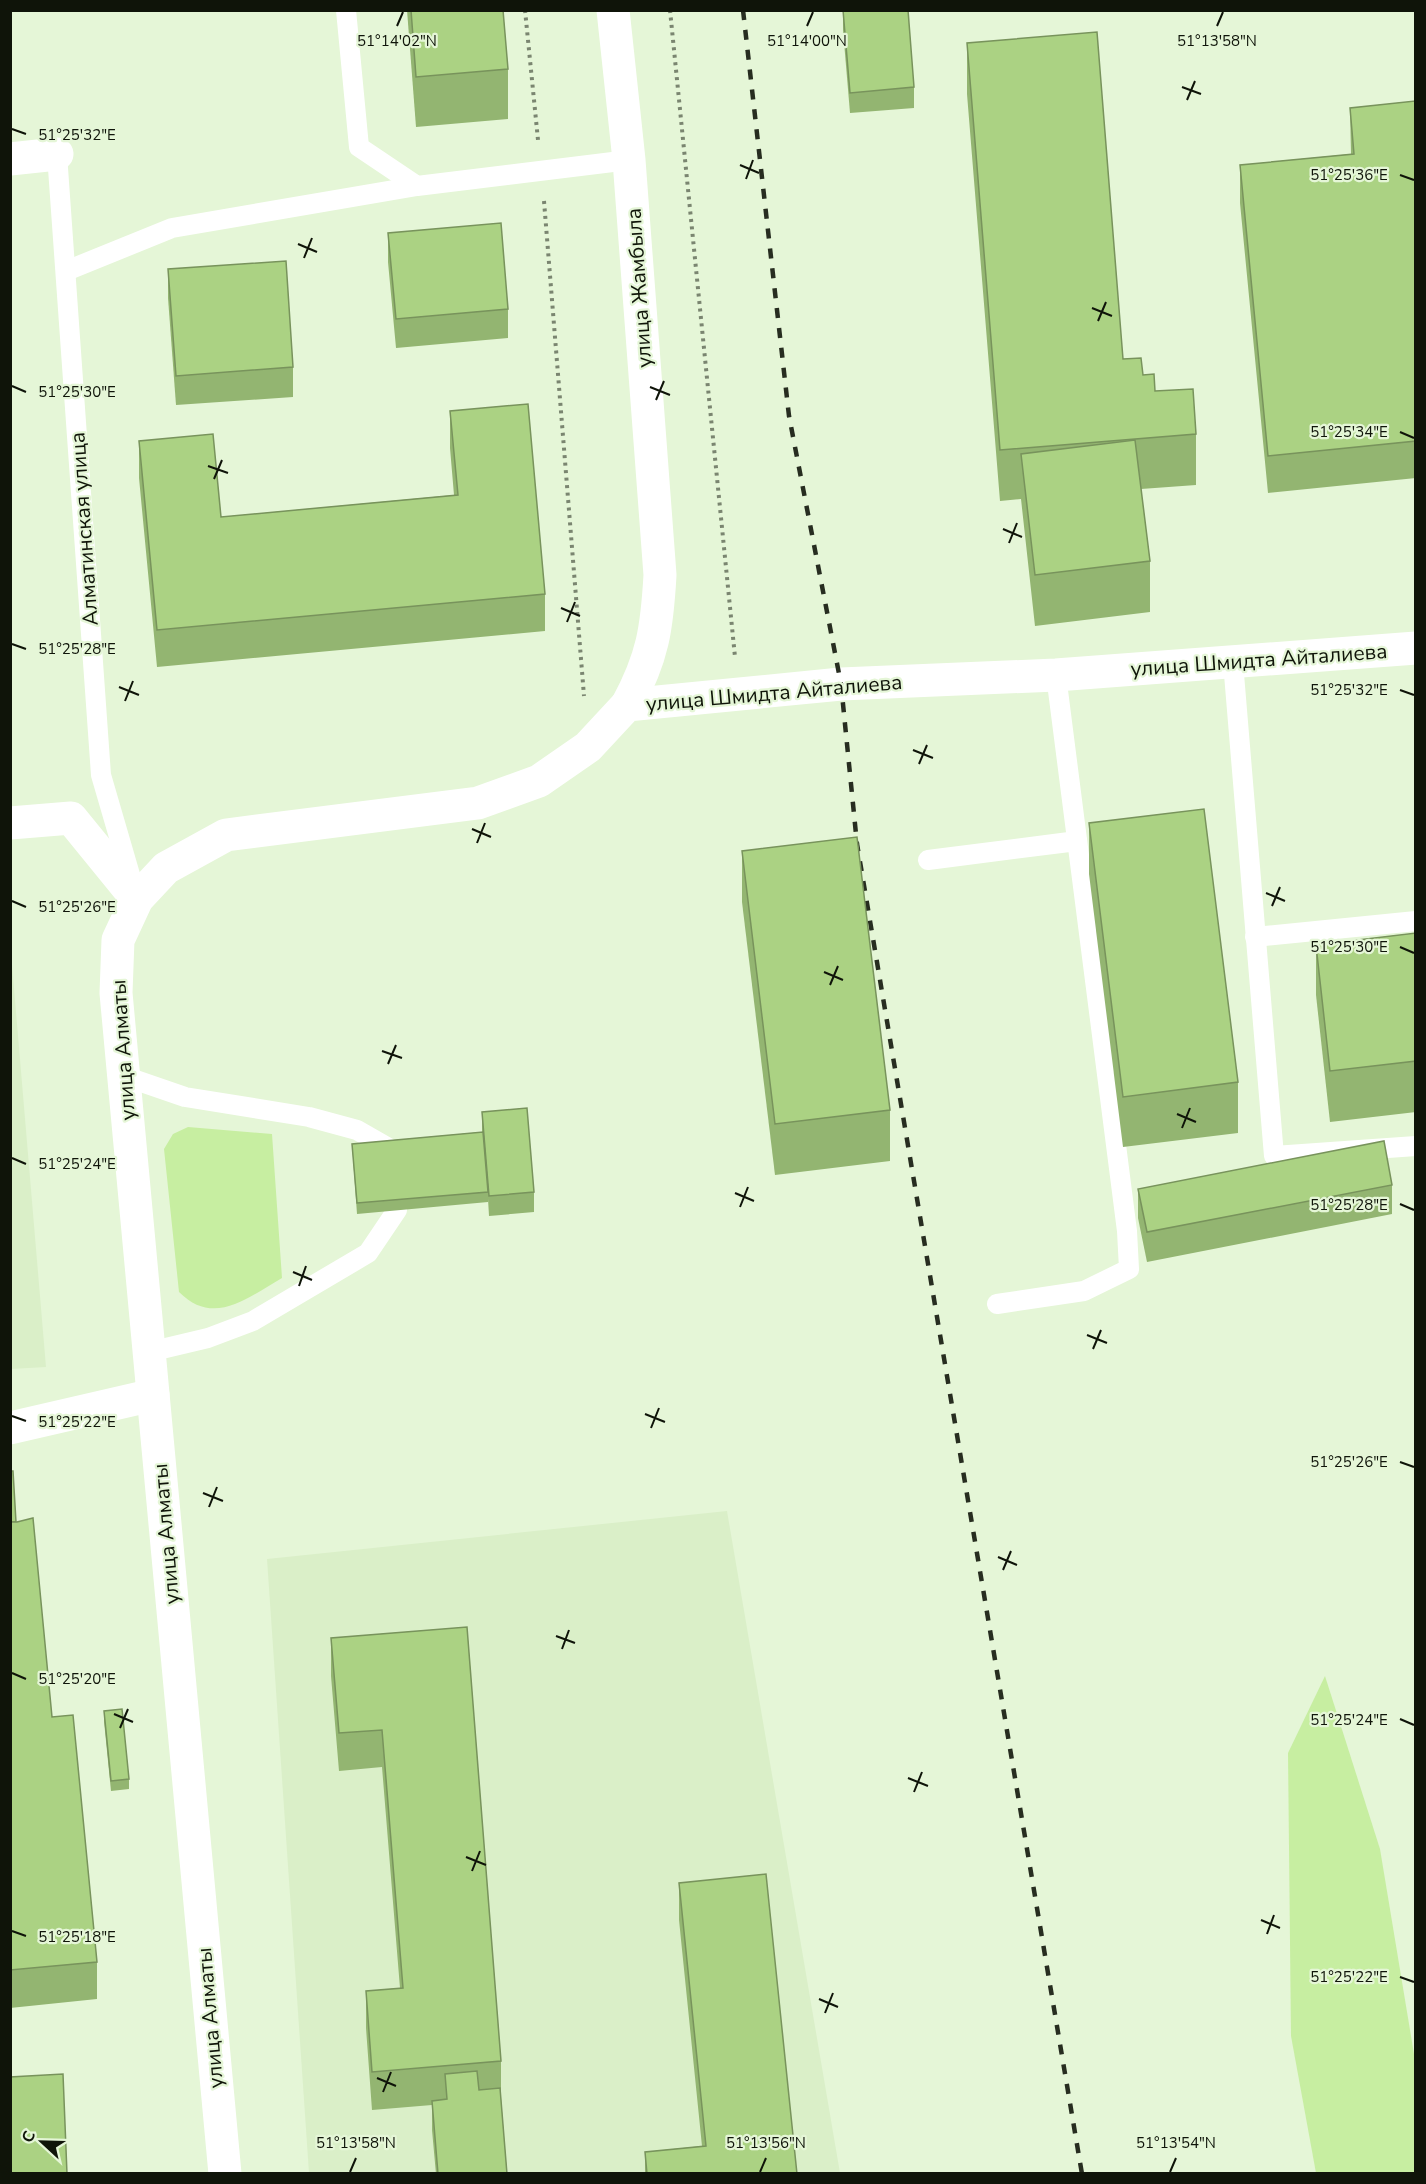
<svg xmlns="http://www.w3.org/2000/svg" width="1426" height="2184" font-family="'Nunito Sans',sans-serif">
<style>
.built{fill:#daefc8}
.green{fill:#c7eea1}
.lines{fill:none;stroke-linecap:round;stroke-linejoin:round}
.path{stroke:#7a8570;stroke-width:4;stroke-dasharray:3 4.5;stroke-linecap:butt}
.lane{stroke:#fff;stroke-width:20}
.street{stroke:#fff;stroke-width:33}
.secondary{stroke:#fff;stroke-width:33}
.rail{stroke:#272d20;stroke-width:4.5;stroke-dasharray:10 10;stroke-linecap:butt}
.wall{fill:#93b571}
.building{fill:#abd283;stroke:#78935c;stroke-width:1.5}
.ticks{fill:none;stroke:#0f1409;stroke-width:2}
.labels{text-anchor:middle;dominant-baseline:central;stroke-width:4.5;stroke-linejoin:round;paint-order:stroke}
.street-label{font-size:21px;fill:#0f1409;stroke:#e5f6d7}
.ticks-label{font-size:15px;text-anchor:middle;fill:#0f1409;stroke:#e5f6d7;stroke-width:4.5;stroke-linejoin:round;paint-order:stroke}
</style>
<rect width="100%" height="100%" fill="#e5f6d7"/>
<g class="built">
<path d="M10,941L46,1367L11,1369H10Z"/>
<path d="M727,1511L840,2173H309L267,1559Z"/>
</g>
<g class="green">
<path d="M188,1127L272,1134L282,1278C247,1298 214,1327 179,1292L164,1149L173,1134Z"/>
<path d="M1325,1676L1380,1849L1415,2060V2173H1316L1291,2036L1288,1753Z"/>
</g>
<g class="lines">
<g class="path">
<path d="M525,10L538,140"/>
<path d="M670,10L735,657"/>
<path d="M544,201L584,696"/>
</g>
<g class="lane">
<path d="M346,10L359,147L417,186L629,160"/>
<path d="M57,154L101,775L133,885"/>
<path d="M66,271L172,228L417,186"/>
<path d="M1233,662L1274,1156L1416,1146"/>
<path d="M928,860L1077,841"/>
<path d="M1255,937L1416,921"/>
<path d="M124,1076L185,1097L309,1117L357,1130L392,1150"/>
<path d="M997,1304L1084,1291L1129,1269L1127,1231L1056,675"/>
<path d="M149,1352L208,1338L253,1321L368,1253L397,1210"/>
</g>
<g class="street">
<path d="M10,159L57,154"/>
<path d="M10,823L71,818L137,899"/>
<path d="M10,1428L153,1395"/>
</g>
<g class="secondary">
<path d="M613,10L629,160L660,575C657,628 653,657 627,705"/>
<path d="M225,2174L116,993L118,940L137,899L166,868L226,835L478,803L539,781L588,747L627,705L841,684L1056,675L1416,648"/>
</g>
<path class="rail" d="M743,10L789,416L841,684L857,844L1082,2174"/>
</g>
<g class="wall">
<path d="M407,10H503L508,69V119L416,127Z"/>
<path d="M843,10L914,87V108L850,113L843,30Z"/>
<path d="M967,43L1123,359L1143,375L1155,391L1196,434V485L1141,489L1150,561V612L1035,626L1021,499L1000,501L967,94Z"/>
<path d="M1415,101L1416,478L1268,493L1240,203V165L1351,154L1350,108Z"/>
<path d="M388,233L508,309V338L396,348L388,262Z"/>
<path d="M168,269L293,367V397L176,405L168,298Z"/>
<path d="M450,411L545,594V631L157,667L139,478V441L221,517L454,495L450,448Z"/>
<path d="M1089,823L1238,1082V1133L1123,1147L1089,874Z"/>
<path d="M742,851L890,1110V1161L775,1175L742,902Z"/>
<path d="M1416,933V1112L1330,1122L1316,995V945Z"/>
<path d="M482,1112L534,1192V1212L489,1216L488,1199V1202L357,1214L352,1144L482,1132Z"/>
<path d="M1392,1185V1214L1147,1262L1138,1218V1189Z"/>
<path d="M10,1471L16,1522L97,1962V1999L10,2008Z"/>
<path d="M467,1627L501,2061V2098L507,2174H436L432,2130V2105L372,2110L366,2028V1991L400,1988L382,1767L339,1771L331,1676V1638Z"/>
<path d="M104,1711L129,1779V1789L111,1791L104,1721Z"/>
<path d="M679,1883L797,2174H645V2152L702,2146L679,1920Z"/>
</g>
<g class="building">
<path d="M411,10H503L508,69L416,77Z"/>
<path d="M843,10H908L914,87L850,93Z"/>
<path d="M1097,32L1123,359L1141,358L1143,375L1154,374L1155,391L1193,389L1196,434L1000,450L967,43Z"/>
<path d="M1415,101L1416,441L1268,456L1240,165L1354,154L1350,108Z"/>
<path d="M501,223L508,309L396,319L388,233Z"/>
<path d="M286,261L293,367L176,376L168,269Z"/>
<path d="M528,404L545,594L157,630L139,441L213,434L221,517L458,495L450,411Z"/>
<path d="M1135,440L1150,561L1035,575L1021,454Z"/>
<path d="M1204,809L1238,1082L1123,1097L1089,823Z"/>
<path d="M857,837L890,1110L775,1124L742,851Z"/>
<path d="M1416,933V1061L1330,1071L1316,945Z"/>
<path d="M527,1108L534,1192L489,1196L482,1112Z"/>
<path d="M483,1132L488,1192L357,1203L352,1144Z"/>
<path d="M1384,1141L1392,1185L1147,1232L1138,1189Z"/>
<path d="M10,1471H13L16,1522H10Z"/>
<path d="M33,1518L52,1717L73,1715L97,1962L10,1970V1522H17Z"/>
<path d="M467,1627L501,2061L372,2072L366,1991L403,1988L382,1730L339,1733L331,1638Z"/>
<path d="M122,1709L129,1779L111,1781L104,1711Z"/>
<path d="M766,1874L797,2174H647L645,2152L706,2146L679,1883Z"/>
<path d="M477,2071L479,2090L500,2088L507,2174H438L432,2101L447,2099L445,2074Z"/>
<path d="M63,2074L67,2174H10V2077Z"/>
</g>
<path class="ticks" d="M397,26L403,12M807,26L813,12M1217,26L1223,12M1182,87L1201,94M1187,100L1195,81M12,129L26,134M740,165L759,173M1400,175L1414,180M746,179L753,160M298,244L317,252M304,258L312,238M1092,308L1112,316M1098,321L1106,302M12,386L26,392M650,387L670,395M656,400L664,381M1400,432L1414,438M208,466L228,473M214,479L222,460M1003,529L1022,537M1009,543L1017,523M561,608L580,616M567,622L575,602M12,644L26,649M119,687L139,695M1400,690L1414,695M125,701L133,681M913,750L933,758M919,764L927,745M472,829L491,837M477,843L485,823M1266,893L1285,901M12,901L26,907M1272,906L1280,887M1400,947L1414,953M824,972L843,980M830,985L838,966M382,1051L402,1058M388,1064L396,1045M1177,1114L1196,1122M1182,1128L1190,1108M12,1158L26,1164M735,1193L754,1201M1400,1204L1414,1210M740,1207L748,1187M293,1272L312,1280M299,1286L306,1266M1087,1335L1107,1343M1093,1349L1101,1330M645,1414L665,1422M12,1416L26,1421M651,1428L659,1408M1400,1462L1414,1467M203,1493L223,1501M209,1507L217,1487M998,1557L1017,1565M1003,1570L1011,1551M556,1636L575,1643M562,1649L569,1630M12,1673L26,1679M114,1714L133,1722M1400,1719L1414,1725M120,1728L128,1709M908,1778L928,1786M914,1792L922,1772M466,1857L486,1865M472,1871L480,1851M1261,1920L1280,1928M12,1931L26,1936M1267,1934L1274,1915M1400,1977L1414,1982M819,1999L838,2007M825,2013L833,1993M377,2078L396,2086M383,2092L391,2072M350,2172L356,2158M760,2172L766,2158M1170,2172L1176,2158"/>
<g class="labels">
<g class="street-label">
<text transform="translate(639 288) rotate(-94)">улица Жамбыла</text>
<text transform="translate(84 529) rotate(-94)">Алматинская улица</text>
<text transform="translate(1259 660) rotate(-4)">улица Шмидта Айталиева</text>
<text transform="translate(774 693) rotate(-5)">улица Шмидта Айталиева</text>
<text transform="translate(123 1050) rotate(-94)">улица Алматы</text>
<text transform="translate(166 1534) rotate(-95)">улица Алматы</text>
<text transform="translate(210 2018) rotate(-95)">улица Алматы</text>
</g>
</g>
<g class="ticks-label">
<text x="397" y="46">51°14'02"N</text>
<text x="807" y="46">51°14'00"N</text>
<text x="1217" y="46">51°13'58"N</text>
<text x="77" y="140">51°25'32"E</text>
<text x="1349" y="180">51°25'36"E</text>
<text x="77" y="397">51°25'30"E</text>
<text x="1349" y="437">51°25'34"E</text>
<text x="77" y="654">51°25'28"E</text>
<text x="1349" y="695">51°25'32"E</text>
<text x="77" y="912">51°25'26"E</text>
<text x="1349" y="952">51°25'30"E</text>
<text x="77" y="1169">51°25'24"E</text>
<text x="1349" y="1210">51°25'28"E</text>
<text x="77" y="1427">51°25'22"E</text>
<text x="1349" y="1467">51°25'26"E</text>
<text x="77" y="1684">51°25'20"E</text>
<text x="1349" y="1725">51°25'24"E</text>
<text x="77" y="1942">51°25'18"E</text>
<text x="1349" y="1982">51°25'22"E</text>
<text x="356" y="2148">51°13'58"N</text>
<text x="766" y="2148">51°13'56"N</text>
<text x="1176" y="2148">51°13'54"N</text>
</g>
<rect width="1426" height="2184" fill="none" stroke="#0f1409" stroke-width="24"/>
<g transform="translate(42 2142) rotate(292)" stroke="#e5f6d7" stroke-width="4.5" paint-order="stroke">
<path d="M0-4.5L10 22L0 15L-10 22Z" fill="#0f1409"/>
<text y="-9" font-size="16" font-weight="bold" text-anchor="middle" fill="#0f1409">С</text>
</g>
</svg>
